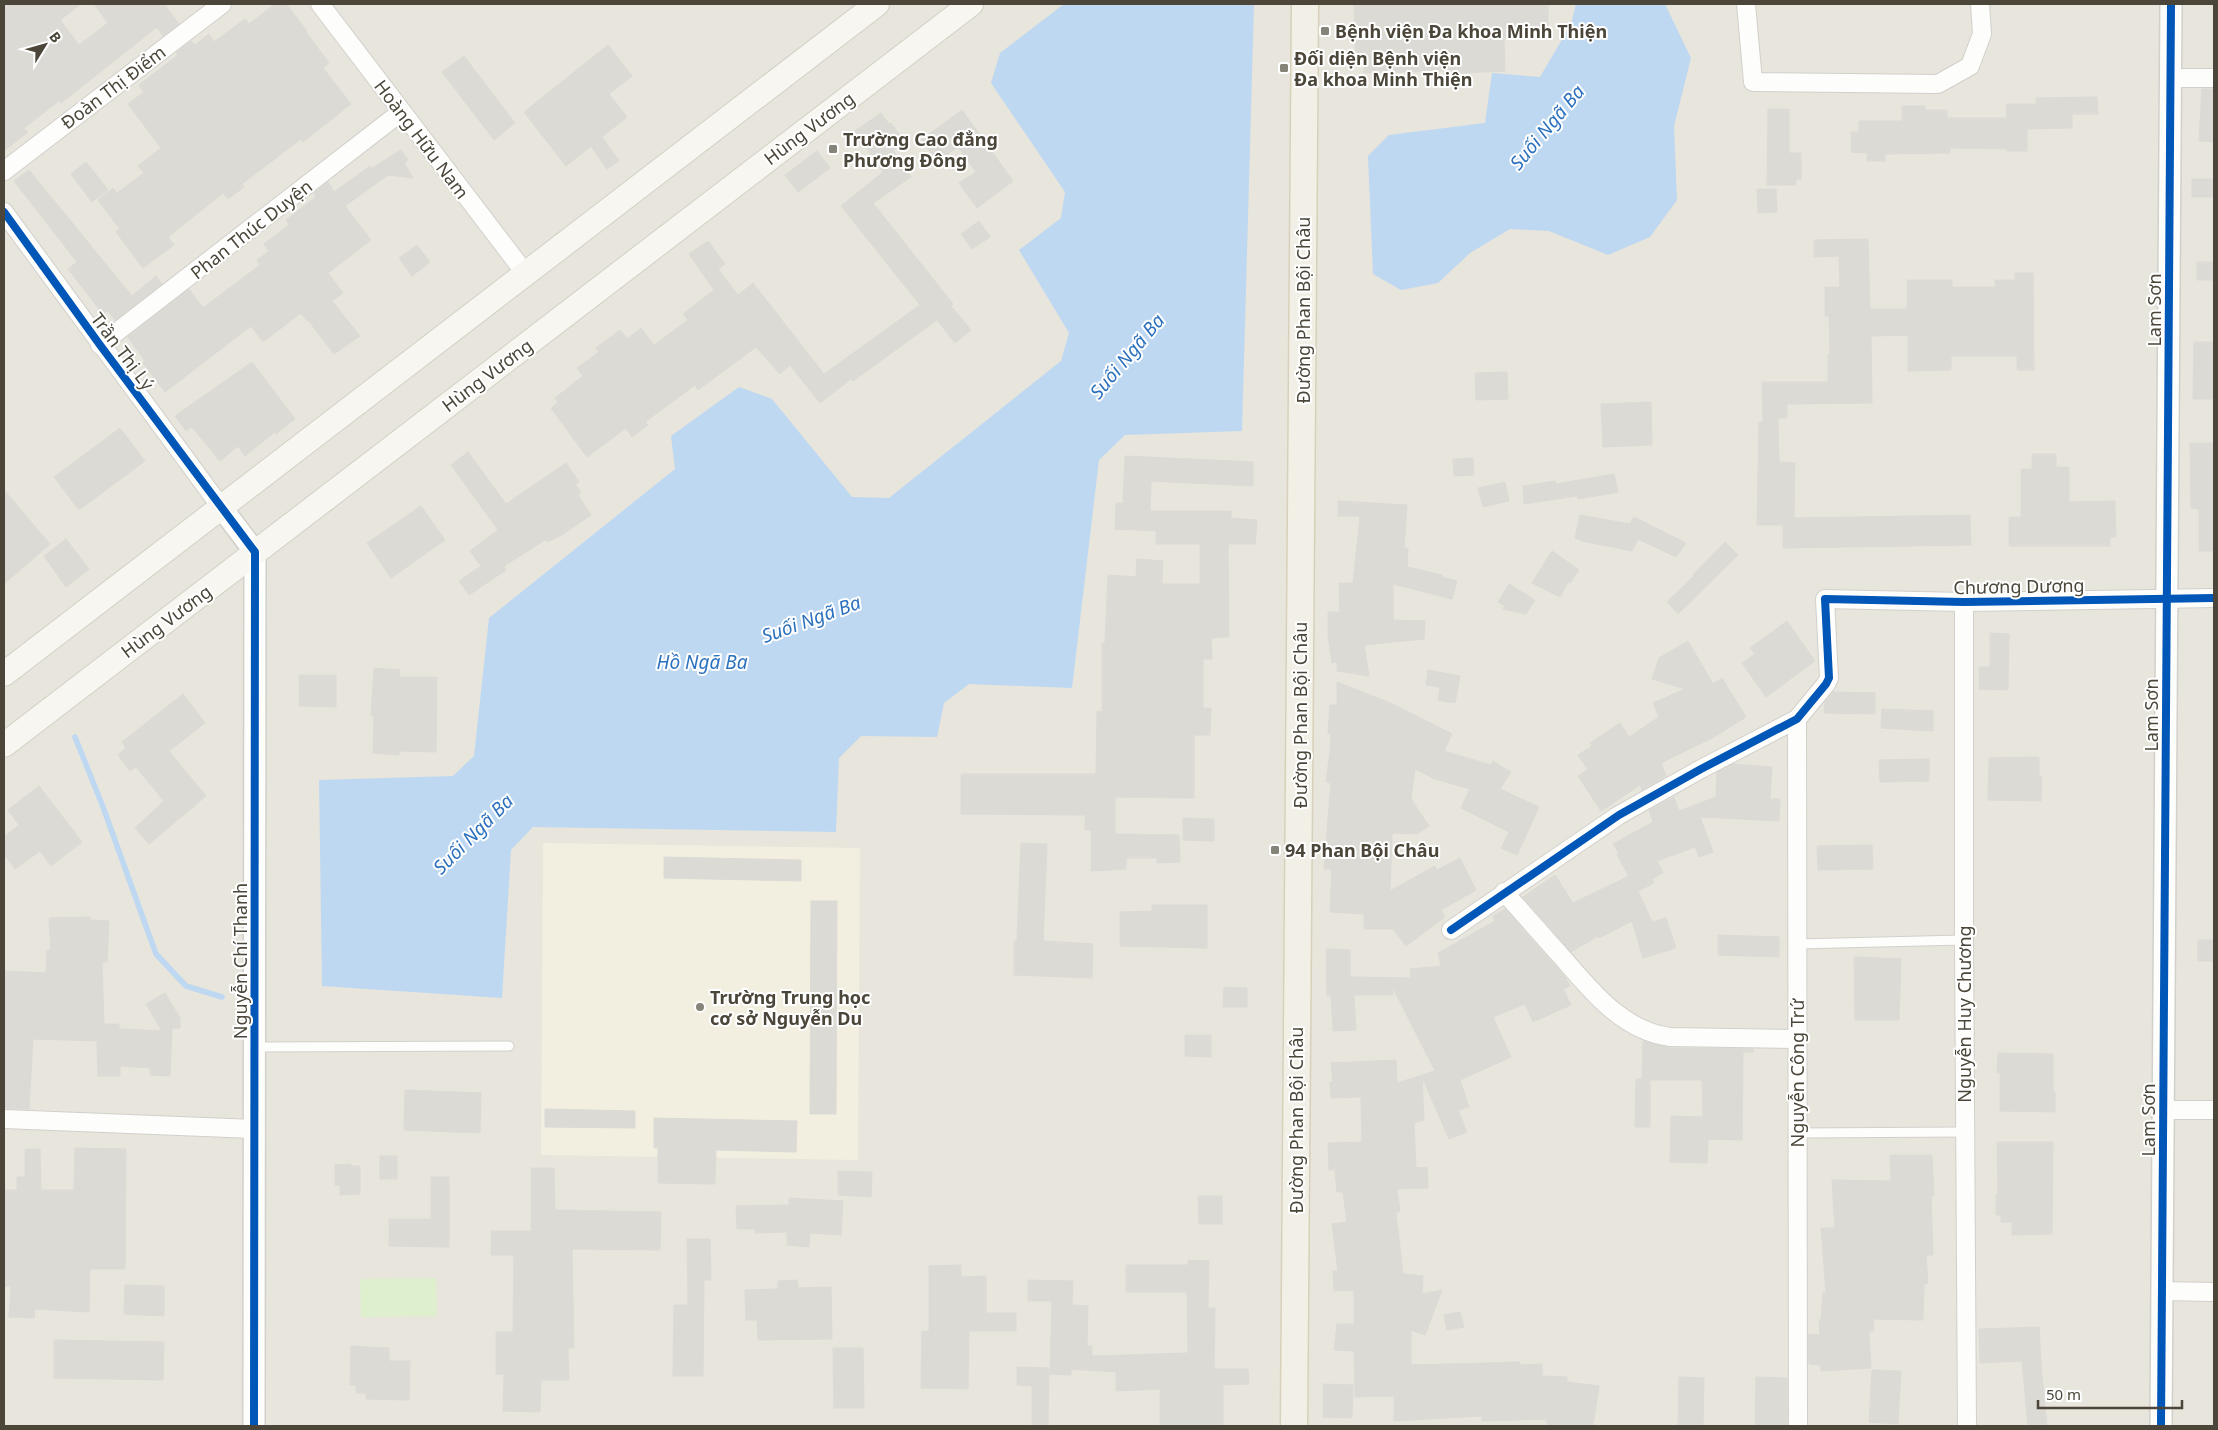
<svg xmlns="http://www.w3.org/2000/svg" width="2218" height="1430" font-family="'Noto Sans',sans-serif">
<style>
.residential{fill:#e7e5dc}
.education{fill:#f2efe0}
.green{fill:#deefce}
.water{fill:#bed8f2}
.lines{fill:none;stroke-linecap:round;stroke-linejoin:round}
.stream{stroke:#bed8f2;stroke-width:5.5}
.building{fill:#dcdad5;stroke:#dcdad4}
.service-casing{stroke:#d2d0cb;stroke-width:11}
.minor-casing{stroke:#d2d0cb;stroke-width:20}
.tertiary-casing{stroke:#d2d0cb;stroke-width:24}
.secondary-casing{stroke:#d3d1c5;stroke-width:26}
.primary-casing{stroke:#d7d1bb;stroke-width:29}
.service{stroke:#fdfdfc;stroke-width:9}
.minor{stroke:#fdfdfc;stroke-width:18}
.tertiary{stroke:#fdfdfc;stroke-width:21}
.secondary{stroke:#f7f6f1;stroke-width:24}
.primary{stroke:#f2f0e6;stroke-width:26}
.cycleway-casing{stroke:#fff;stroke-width:11}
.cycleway{stroke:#0057b8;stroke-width:8}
.poi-dot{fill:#868378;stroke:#fff;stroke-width:2}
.labels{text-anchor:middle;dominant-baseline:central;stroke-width:4;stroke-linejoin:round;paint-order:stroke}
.poi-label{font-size:18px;font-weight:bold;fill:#4b4639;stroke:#fff;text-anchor:start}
.street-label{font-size:18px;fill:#4b4639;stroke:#fff}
.water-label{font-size:19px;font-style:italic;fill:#2c71bd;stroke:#fff}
</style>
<rect width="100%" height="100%" fill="#f4f3ee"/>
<rect class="residential" x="4" y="4" width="2210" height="1422"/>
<path class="education" d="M543,843L860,848L858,1160L541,1155Z"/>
<path class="green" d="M436,1278L437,1316L361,1317L360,1279Z"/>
<g class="water">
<path d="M1064,4H1254L1242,431L1125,435L1099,460L1072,688L969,684L944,703L937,737L861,736L839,758L836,832L533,827L511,850L502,998L322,986L319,780L453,776L474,756L489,618L675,469L671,436L739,387L772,399L852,497L889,498L1061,361L1069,333L1019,250L1061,218L1065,192L991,83L1000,53Z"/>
<path d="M1576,4H1665L1691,58L1674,126L1677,200L1650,237L1608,255L1549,231L1510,229L1470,253L1438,283L1401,290L1373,274L1368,156L1389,135L1485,123L1492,73L1540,77L1571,24Z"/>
</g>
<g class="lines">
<path class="stream" d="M75,737L103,807L156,954L186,986L222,997"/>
</g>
<g class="building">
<path d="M4,4H81L60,20L79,45L108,23L94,4H164L179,24L163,36L157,27L61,103L60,100L24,128L28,132L4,151Z"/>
<path d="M275,4H286L307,31L306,32L329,63L323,68L351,104L303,142L301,139L242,184L244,187L228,199L223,193L168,237L174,245L143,268L116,232L120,229L98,200L113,188L117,193L144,173L138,166L161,148L128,104L144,92L139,85L178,55L176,53L191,41L195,45L209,34L214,42L245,19L249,24Z"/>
<path d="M1354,4H1548V38H1504L1505,71L1462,73V78H1444V71L1364,73V65L1356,66Z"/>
<path d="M608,45L632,76L609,94L627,117L602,137L619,161L607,169L591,146L566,166L524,112Z"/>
<path d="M464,56L515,123L494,140L442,72Z"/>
<path d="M2202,89H2214V142L2199,141Z"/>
<path d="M2097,97L2098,114H2072V128L2027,129V151H2007V149L1950,148V153L1885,154V161H1867V153L1851,152V132H1859V121H1902V106H1925V110H1947V118H2007L2006,104H2036V98Z"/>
<path d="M1768,109H1789V153H1801V179H1796V185H1767Z"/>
<path d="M962,110L1013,181L977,208L959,183L976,172L958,147L937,161L921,140Z"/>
<path d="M881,113L889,124L891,123L905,142L893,150L911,177L873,203L953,304L951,306L971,330L955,343L937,320L853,381L851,379L820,403L790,365L780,374L756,347L698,390L695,385L645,422L648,425L632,437L626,428L587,457L551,408L558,402L555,398L583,376L577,368L599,352L596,348L620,330L627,339L641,328L654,345L688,320L683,314L714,290L689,254L708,241L725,264L718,269L738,295L753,283L824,374L920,305L841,206L883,172L855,131Z"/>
<path d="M401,150L408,160L404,163L413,178L388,175L345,206L371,240L328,273L343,293L332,301L360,336L334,354L308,320L307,321L301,313L263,342L251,326L165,392L143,363L145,361L128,337L189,289L203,308L260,265L257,260L269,251L264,244L289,225L286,220L316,197L314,193L328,182L334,192L370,166L372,168Z"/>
<path d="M817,151L830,168L798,192L785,175Z"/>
<path d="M86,162L108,190L92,202L71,174Z"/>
<path d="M29,170L132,296L156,276L162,284L115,320L108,311L103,314L68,269L77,262L14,181Z"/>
<rect x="2192" y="179" width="22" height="18"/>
<path d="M1757,189H1776L1777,212L1758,213Z"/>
<path d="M979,221L990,237L972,249L961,234Z"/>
<path d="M1868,239L1870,309H1907V280H1952V287H1995V280H2015V273H2033L2034,370H2017V356H1951V370L1908,371V335L1871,336L1872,403L1787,404V418H1778L1779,462L1795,463L1794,518L1970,515L1971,545L1783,548V525H1757L1759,422H1763L1762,382H1828V355H1830L1829,316H1825V287H1840L1839,256L1814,257V240Z"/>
<path d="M417,245L430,262L412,276L399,258Z"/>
<rect x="2197" y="262" width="17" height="18"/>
<path d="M2194,342H2214V399H2193Z"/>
<path d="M252,362L295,419L276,434L275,432L245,456L238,446L220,461L192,427L186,431L175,416Z"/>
<path d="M1507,372L1508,399L1476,400L1475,373Z"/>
<path d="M1651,402L1652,445L1603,447L1601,404Z"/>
<path d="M120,428L145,461L79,510L54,477Z"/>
<path d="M2190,443H2214V551H2199V509L2191,508Z"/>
<path d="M468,452L506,504L566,463L579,482L575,484L581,493L578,495L591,515L562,535L547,542L545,540L504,566L506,570L469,595L459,581L481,566L470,551L498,530L451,465Z"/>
<path d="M2032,454H2056V467H2069V502L2115,501L2116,537H2110V546H2009V517H2021V469H2032Z"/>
<path d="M1125,456L1253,462V486L1151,481L1150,511H1231V518L1257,520L1255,544H1228L1229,637L1211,638L1212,659H1203V708H1211L1210,735H1194V798L1115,797V834L1179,835L1180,862L1157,863V858H1126V869L1091,871V830H1085V815L961,814V774H1096L1097,711L1102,712V643H1105L1108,575L1136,577L1137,559L1163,561L1162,584H1200V544H1156V531L1115,529L1116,503H1123Z"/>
<path d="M1473,458L1474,475L1454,476L1453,459Z"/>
<path d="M1614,474L1618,492L1578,499L1577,496L1524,504L1523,486L1555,481L1556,484Z"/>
<path d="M1505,482L1509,501L1483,507L1478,488Z"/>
<path d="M4,490L50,544L4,584Z"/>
<path d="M1338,501L1407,505L1404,548H1408L1407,567L1442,575V577L1457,581L1452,599L1393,584V620L1425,621L1424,639L1364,645L1369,676L1337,671V662L1332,663L1328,636V612H1340L1339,583H1353L1360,516H1338Z"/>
<path d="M421,506L445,540L391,578L367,543Z"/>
<path d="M1580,515L1630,524L1634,517L1686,543L1676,557L1638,539L1632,551L1582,541L1575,538Z"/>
<path d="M66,539L89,569L66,587L44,556Z"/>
<path d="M1725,542L1738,555L1678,614L1667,602L1694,576L1693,575Z"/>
<path d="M1552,551L1579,570L1570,583L1568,582L1560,597L1532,583Z"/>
<path d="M1509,584L1535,600L1526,614L1503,609L1505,606L1498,602Z"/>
<path d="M1787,621L1815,661L1766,697L1742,663L1755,654L1750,648Z"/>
<path d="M1990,633L2009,634L2008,690L1979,689V667H1990Z"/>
<path d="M1688,641L1713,684L1722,678L1746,717L1714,737L1661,763L1666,776L1642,790L1640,785L1601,811L1578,776L1588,770L1578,755L1592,746L1590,743L1620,723L1629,737L1659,717L1653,703L1685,689L1652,679L1659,658Z"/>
<path d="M374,668L400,670L399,677H437L436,752L399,751V755L373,753L374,716H371Z"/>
<path d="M1428,670L1460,676L1455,703L1438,700L1440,687L1426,685Z"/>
<path d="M299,675H336V707L299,706Z"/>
<path d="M1337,682L1393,704L1452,734L1444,751L1491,765L1493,761L1511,772L1500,789L1539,807L1517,855L1501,848L1509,832L1461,808L1470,789L1435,779L1415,769L1411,799L1429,826L1417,834L1392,833L1390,891L1435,866L1437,870L1460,858L1476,890L1441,910L1445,917L1406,946L1393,929H1364V914L1330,912L1332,869H1324L1331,783L1326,782L1330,752L1331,734L1328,733L1330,705H1337Z"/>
<path d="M1833,692L1875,693V714L1824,713L1825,702Z"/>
<path d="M183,694L205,723L169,751L206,796L149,844L135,828L164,801L136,767L130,771L118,755L126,748L122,742Z"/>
<path d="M1882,709L1933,711V731L1881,728Z"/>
<path d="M2039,757V776H2042L2041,801L1988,800L1989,758Z"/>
<path d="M1929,759V781L1880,782L1879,760Z"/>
<path d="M1733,764L1772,767L1770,799H1780L1779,821L1700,817L1713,852L1699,857L1695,847L1657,861L1663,873L1652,879L1654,883L1638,891L1652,922L1666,918L1676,948L1643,958L1632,921L1599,938L1598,936L1571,952L1523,897L1555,875L1573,903L1629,876L1617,855L1619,853L1613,844L1653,822L1649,810L1674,797L1679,811L1716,797L1717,772Z"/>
<path d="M39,786L82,842L51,866L40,851L15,869L4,854V837L19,825L8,810Z"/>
<path d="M1183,818L1214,819V841L1183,840Z"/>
<path d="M1021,843L1047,844L1043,941L1093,944L1092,978L1014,975V941H1017Z"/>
<path d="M1872,845L1873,869L1818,870L1817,846Z"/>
<path d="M664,857L801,860V881L664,878Z"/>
<path d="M811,901H837L836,1114H810Z"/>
<path d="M1152,905H1207V948L1120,946V912L1152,911Z"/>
<path d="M1505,909L1565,977L1570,986L1563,989L1571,1005L1533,1022L1525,1004L1493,1017L1511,1057L1460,1080L1469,1107L1458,1110L1467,1132L1449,1139L1422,1077L1424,1120L1414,1123L1416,1168L1427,1167L1428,1188L1397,1189L1400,1212H1396L1403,1274L1423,1276L1422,1294L1442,1290L1425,1335L1411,1330V1365L1520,1362V1365L1542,1364V1376L1567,1377V1382L1599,1386L1593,1426H1547V1419L1482,1421V1416L1394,1421V1396L1355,1397L1354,1351L1334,1350L1337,1324H1354V1290L1334,1291L1333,1271H1338L1332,1224L1347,1222L1343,1192H1337L1335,1170H1329L1328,1143L1362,1142L1361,1097L1331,1098L1330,1082H1333L1331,1063L1396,1060L1397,1083L1435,1071L1392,986L1393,995H1354L1356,1030L1333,1031L1331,995H1327L1326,949L1350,950V977L1411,978L1410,969L1441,966L1438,953L1495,921L1493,916Z"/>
<path d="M90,917V920L109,921L107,962H102L104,1024H119V1029L162,1031L146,1004L165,993L180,1018V1028H172L170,1076L150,1075V1068L120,1066V1076H98L97,1041L33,1039L29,1109L4,1108V971L46,973L47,950H51L49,918Z"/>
<path d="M1718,935L1779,937V957L1718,955Z"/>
<rect x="2198" y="940" width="16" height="21"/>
<path d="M1854,957L1901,959L1899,1020H1855Z"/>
<path d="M1224,987L1247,988V1007H1223Z"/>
<path d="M1185,1035H1211V1057L1185,1056Z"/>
<path d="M1643,1041L1670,1048L1753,1049V1052H1743L1742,1140L1708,1139L1707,1163L1670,1162L1671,1116L1703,1117L1702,1080H1650V1127H1635L1636,1079H1642Z"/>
<path d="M1998,1053L2053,1054V1092H2055V1112L2000,1111V1073H1997Z"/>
<path d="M405,1090L481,1093L480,1133L404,1130Z"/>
<path d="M545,1109L635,1111V1128L545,1127Z"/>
<path d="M654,1118L797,1121L796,1152L716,1150L715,1184L658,1183V1148H654Z"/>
<path d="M1997,1142H2053L2052,1234L2012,1235V1222H2001V1215H1996V1195H1998Z"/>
<path d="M75,1148L126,1149L125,1269H90L89,1312L35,1309L34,1318L9,1317L11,1286H5L4,1190H17V1177H25V1149H40L41,1190H74Z"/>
<path d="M1890,1155H1932L1934,1196H1931L1933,1255H1926L1928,1283L1924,1284L1923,1320L1873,1319L1874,1331H1869L1871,1368L1821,1371V1365L1809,1364L1808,1334L1820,1335L1819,1320H1821L1823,1293H1826L1821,1228H1835L1832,1180L1891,1181Z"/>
<rect x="380" y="1156" width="17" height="23"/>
<path d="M351,1164V1166H360V1194L340,1195V1185H335V1165Z"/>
<path d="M531,1168H554L555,1210L661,1212L660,1250L572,1249L574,1348H568L569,1380H541L540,1412L503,1411L504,1374H496V1332H513L514,1255H491V1231H531Z"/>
<path d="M838,1171L872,1172L871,1197L838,1195Z"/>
<path d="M431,1177H449V1247L389,1246V1219H431Z"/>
<path d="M1198,1196H1222V1224H1199Z"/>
<path d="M789,1198L843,1201L841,1235L810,1233L809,1247L787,1245V1232L755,1233V1229H737L736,1206L789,1205Z"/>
<path d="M687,1239H710L711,1280H704L703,1376H673L674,1305H688Z"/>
<path d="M1188,1260L1209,1261L1208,1308H1215L1214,1369H1248L1249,1384L1223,1385V1426H1160V1389L1116,1391V1372L1071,1369V1375L1050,1374L1052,1301H1028V1280L1073,1281L1072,1305L1088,1306L1087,1346H1092V1356L1188,1353L1187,1292H1126V1265H1188Z"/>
<path d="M961,1265V1277L986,1276V1313H1016V1331H969L968,1389L921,1388L922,1331H929V1266Z"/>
<path d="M797,1280L798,1288L831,1287L832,1339L758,1340L757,1320H746L745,1290L778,1289V1281Z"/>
<path d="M125,1285L164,1286V1316L124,1314Z"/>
<path d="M1460,1312L1464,1327L1447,1330L1444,1315Z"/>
<path d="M2039,1327L2041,1365L2047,1426H2028L2022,1361L1980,1363L1979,1329Z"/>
<path d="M54,1340L164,1342L163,1380L54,1378Z"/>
<path d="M351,1346L389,1348V1361H410L409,1400L366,1399V1393H356V1385H350Z"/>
<path d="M833,1348H863L864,1408H834Z"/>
<path d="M1017,1367L1049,1368L1048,1426H1032V1386L1017,1385Z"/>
<path d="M1872,1370L1901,1371L1898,1424L1869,1422Z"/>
<path d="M1679,1377L1704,1378L1703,1426H1678Z"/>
<path d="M1756,1377L1787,1378V1426H1755Z"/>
<path d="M1323,1384L1353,1385L1352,1418L1323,1417Z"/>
</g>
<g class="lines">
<g class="service-casing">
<g id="service">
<path d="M1796,944L1964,940"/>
<path d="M254,1047L509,1046"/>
<path d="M1797,1133L1965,1132"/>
</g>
</g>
<g class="minor-casing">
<g id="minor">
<path d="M320,4L525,273"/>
<path d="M1746,4L1753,82L1938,84L1970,66L1982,34L1980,4"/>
<path d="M2171,78H2214"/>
<path d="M4,171L222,4"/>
<path d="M4,212L221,507"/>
<path d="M100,345L401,112"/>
<path d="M1964,602V940L1967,1426"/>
<path d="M1797,719L1798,1426"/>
<path d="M1504,892C1523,913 1542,935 1561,956C1591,990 1622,1031 1670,1037L1797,1039"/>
<path d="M1451,930L1619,815L1701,769L1797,719L1826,684L1829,678L1825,599L1964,602L2214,598"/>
<path d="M2163,1110H2214"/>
<path d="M4,1119L254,1129"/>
<path d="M2162,1291L2214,1292"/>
</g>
</g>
<g class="tertiary-casing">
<g id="tertiary">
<path d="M221,507L255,552L254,1426"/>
<path d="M2161,1426L2171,4"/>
</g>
</g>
<g class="secondary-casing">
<g id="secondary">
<path d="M4,674L877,4"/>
<path d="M4,745L971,4"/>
</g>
</g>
<g class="primary-casing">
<path id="primary" d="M1294,1426L1305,4"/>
</g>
<use href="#service" class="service"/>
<use href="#minor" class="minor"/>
<use href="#tertiary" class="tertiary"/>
<use href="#secondary" class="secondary"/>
<use href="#primary" class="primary"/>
<g class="cycleway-casing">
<g id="cycleway">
<path d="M4,212L100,345L255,552L254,1426"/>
<path d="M1451,930L1619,815L1701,769L1797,719L1826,684L1829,678L1825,599L1964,602L2214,598"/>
<path d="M2161,1426L2171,4"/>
</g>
</g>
<use href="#cycleway" class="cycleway"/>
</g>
<g class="poi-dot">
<rect x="1320" y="26" width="10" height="10" rx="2.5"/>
<rect x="1279" y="63" width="10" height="10" rx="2.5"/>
<rect x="828" y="144" width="10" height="10" rx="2.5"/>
<rect x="1270" y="845" width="10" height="10" rx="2.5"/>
<circle cx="700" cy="1007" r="5"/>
</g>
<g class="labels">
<g class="poi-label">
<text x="1335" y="31">Bệnh viện Đa khoa Minh Thiện</text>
<text x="1294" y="58">Đối diện Bệnh viện<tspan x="1294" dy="21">Đa khoa Minh Thiện</tspan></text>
<text x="843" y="139">Trường Cao đẳng<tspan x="843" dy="21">Phương Đông</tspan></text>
<text x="1285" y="850">94 Phan Bội Châu</text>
<text x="710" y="997">Trường Trung học<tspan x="710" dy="21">cơ sở Nguyễn Du</tspan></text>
</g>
<g class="street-label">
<text transform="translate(113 87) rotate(-37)">Đoàn Thị Điểm</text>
<text transform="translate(809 128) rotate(-37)">Hùng Vương</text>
<text transform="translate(422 139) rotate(53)">Hoàng Hữu Nam</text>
<text transform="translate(251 229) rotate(-38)">Phan Thúc Duyện</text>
<text transform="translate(1303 310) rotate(-90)">Đường Phan Bội Châu</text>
<text transform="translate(2154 310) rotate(-90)">Lam Sơn</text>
<text transform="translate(123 351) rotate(53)">Trần Thị Lý</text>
<text transform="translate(487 375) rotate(-37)">Hùng Vương</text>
<text transform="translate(2019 586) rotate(-1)">Chương Dương</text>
<text transform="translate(166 621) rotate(-37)">Hùng Vương</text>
<text transform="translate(1300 715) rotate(-90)">Đường Phan Bội Châu</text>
<text transform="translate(2151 715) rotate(-90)">Lam Sơn</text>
<text transform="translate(240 961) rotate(-90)">Nguyễn Chí Thanh</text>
<text transform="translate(1964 1014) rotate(-90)">Nguyễn Huy Chương</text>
<text transform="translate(1797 1073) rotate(-90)">Nguyễn Công Trứ</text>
<text transform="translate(1296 1120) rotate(-90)">Đường Phan Bội Châu</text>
<text transform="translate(2148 1120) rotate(-90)">Lam Sơn</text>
</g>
<g class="water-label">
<text transform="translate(1547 127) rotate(-50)">Suối Ngã Ba</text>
<text transform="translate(1127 356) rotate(-50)">Suối Ngã Ba</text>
<text transform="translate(811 619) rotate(-20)">Suối Ngã Ba</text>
<text x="702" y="662">Hồ Ngã Ba</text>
<text transform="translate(473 834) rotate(-45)">Suối Ngã Ba</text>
</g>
</g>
<rect width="2218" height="1430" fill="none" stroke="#4b4639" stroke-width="10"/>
<g transform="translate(45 45) rotate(53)" stroke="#ffffff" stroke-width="4" paint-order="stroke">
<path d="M0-4L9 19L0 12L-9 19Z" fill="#4b4639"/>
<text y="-8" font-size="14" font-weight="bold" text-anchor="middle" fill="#4b4639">B</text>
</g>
<path d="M2038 1400v8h144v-8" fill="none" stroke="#4b4639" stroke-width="2.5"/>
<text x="2046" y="1400" font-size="15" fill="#4b4639" stroke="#ffffff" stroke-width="4" paint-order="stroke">50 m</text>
</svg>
